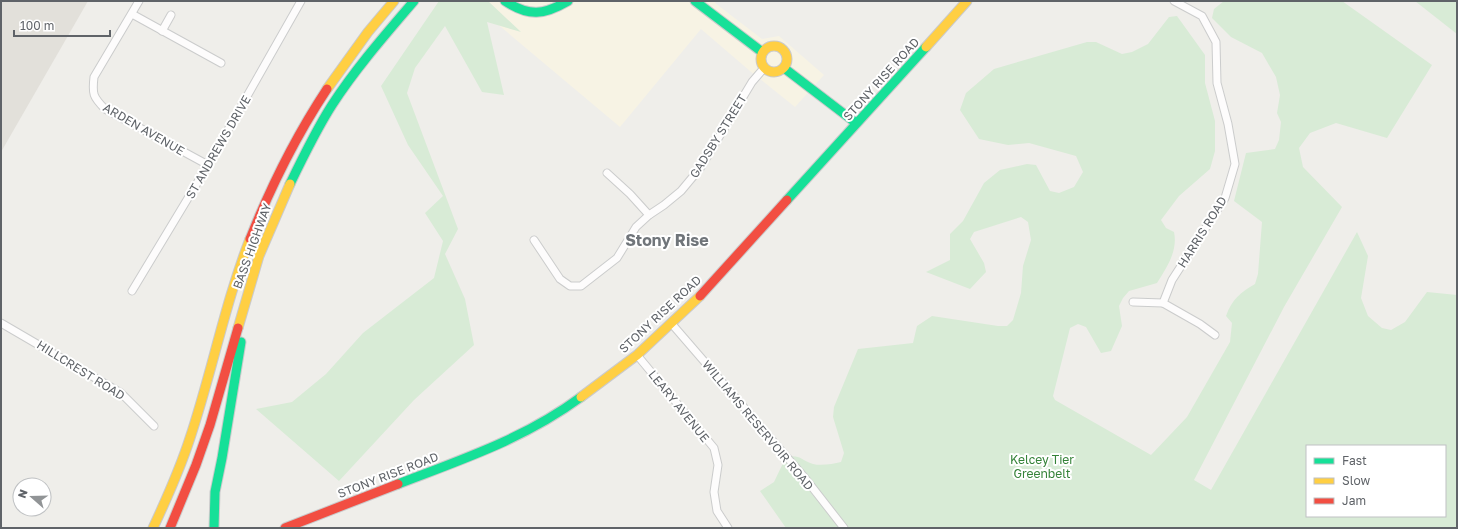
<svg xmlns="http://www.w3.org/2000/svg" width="1458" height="529" font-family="'Golos Text',sans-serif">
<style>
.commercial{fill:#f7f3e4}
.education{fill:#e2e0da}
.green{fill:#d8ebd6;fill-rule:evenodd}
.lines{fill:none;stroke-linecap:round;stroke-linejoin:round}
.street-casing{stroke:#cbcccc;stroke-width:9}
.fast-casing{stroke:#cacacb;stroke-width:11}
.slow-casing{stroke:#cacacb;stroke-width:11}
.jam-casing{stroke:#cacacb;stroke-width:11}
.street{stroke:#fdfcfc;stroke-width:7}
.fast{stroke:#16e098;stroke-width:9}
.slow{stroke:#ffcf43;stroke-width:9}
.jam{stroke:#f24e42;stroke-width:9}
.labels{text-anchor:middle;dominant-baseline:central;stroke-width:4;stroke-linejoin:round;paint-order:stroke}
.street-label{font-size:12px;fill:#5f6368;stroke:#fff}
.park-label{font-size:12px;fill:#348238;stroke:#fff}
.district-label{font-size:16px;font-weight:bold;fill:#70757a;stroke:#fff}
</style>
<rect width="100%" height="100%" fill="#efeeea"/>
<path class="commercial" d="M470,1H716L715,3L762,39L779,36L824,75L795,107L750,71L701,29L620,127Z"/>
<path class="education" d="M1,1H88L1,152Z"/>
<g class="green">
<path d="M439,1H488L521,32L487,22L504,95L482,92L445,26L415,68L407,93L458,229L445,254L465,299L474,345L414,400L339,481L256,409L292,402L326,374L363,333L434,278L443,241L425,213L443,196L408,145L381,86Z"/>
<path d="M1224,1H1342L1432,65L1387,138L1336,123L1310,133L1299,148L1303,167L1342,207L1284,307L1194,480L1211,490L1357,232L1368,256L1361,298L1368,316L1382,328L1391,330L1405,322L1427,292L1457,295V528H786L760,491L774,482L786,457C800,454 801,460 813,464C821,466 833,464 841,462L844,453L833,417L834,407L858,349L913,343L917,326L932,316L998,326H1007L1013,320L1021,293L1023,266L1031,240L1028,222L1021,217L974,232L970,239L984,263L986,272L970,289L926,272L950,260V234L963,221L984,183L1000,170L1027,164L1036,165L1050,191L1059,193L1074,187L1083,172L1076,156L1029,143L1008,145L979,139L960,110L966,93L994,69L1087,42H1096L1122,54L1132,52L1148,44L1169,17L1177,16L1205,55V83L1215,121V151L1210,169L1179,196L1161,220L1166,228L1174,232C1178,251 1167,267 1157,283L1129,291L1123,298L1119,306L1122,326L1111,351L1101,353L1086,327L1078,324L1070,328L1053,396L1055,400L1151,455L1187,417L1230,342L1232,323L1226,316C1232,299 1241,292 1255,284L1258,274L1262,222L1234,201L1246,153L1275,149L1279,140L1281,122L1277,113L1280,95L1276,77L1262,53L1231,37L1212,18L1214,9ZM1307,446H1445V516H1307Z"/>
<path d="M1415,1H1457V34Z"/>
</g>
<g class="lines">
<g class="street-casing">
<g id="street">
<path d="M139,1L94,77C92,94 93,97 105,109L208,165"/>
<path d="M1174,1L1202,16L1216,42L1217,83L1228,124L1235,164L1225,198L1172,280L1163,303L1200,324L1215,335"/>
<path d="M132,14L221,63"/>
<path d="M162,31L171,15"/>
<path d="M607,173L630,194L649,215"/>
<path d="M534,240L560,279L570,286H581L617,258L636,227L649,215L664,205L681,191L701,167L752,82L764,68"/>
<path d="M132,291L208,165L301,1"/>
<path d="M1133,302L1163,303"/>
<path d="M1,323L121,393L154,426"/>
<path d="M671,323L805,478L844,528"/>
<path d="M637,355L714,448L718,465L714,492L717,511L728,528"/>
</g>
</g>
<g class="fast-casing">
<g id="fast">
<path d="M505,1C529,17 544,15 568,1"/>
<path d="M695,1L762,52"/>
<path d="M784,68L856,123"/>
<path d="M290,184C303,157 316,130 332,105C356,68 385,35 414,1"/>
<path d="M787,200L926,47"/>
<path d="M398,484C463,459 524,439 581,397"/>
<path d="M214,528L215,492L222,458L241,342"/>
</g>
</g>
<g class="slow-casing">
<g id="slow">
<circle cx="774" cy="59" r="13"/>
<path d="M926,47L967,1"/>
<path d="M327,89L368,32L394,1"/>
<path d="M238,328L259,256L290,184"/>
<path d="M581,397L637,355L700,296"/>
<path d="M153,528C167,498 180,469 190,438C212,372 225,303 250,239"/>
</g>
</g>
<g class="jam-casing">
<g id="jam">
<path d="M250,239C271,186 296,136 327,89"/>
<path d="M700,296L787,200"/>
<path d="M170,528L196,465L210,425L238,328"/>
<path d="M285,528L398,484"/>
</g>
</g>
<use href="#street" class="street"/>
<use href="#fast" class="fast"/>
<use href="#slow" class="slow"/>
<use href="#jam" class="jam"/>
</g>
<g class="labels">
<g class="street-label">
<text transform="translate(881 79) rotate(-48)">STONY RISE ROAD</text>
<text transform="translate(144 129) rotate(30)">ARDEN AVENUE</text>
<text transform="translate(718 136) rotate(-58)">GADSBY STREET</text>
<text transform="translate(218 147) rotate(-60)">ST ANDREWS DRIVE</text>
<text transform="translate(1202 232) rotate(-58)">HARRIS ROAD</text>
<text transform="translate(252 246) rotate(-70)">BASS HIGHWAY</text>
<text transform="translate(660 314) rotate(-43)">STONY RISE ROAD</text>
<text transform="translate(81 370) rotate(32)">HILLCREST ROAD</text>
<text transform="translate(679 406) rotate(51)">LEARY AVENUE</text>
<text transform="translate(758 425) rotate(50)">WILLIAMS RESERVOIR ROAD</text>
<text transform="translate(388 475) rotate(-21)">STONY RISE ROAD</text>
</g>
<g class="park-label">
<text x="1042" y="459">Kelcey Tier<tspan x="1042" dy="14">Greenbelt</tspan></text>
</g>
<g class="district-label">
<text x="667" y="240">Stony Rise</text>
</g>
</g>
<rect width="1458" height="529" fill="none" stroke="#5f6368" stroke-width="4"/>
<rect x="1306" y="445" width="140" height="72" fill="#ffffff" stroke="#bfc1c3"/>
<rect x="1314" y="458" width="20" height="6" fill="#16e098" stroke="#bfc1c3"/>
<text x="1342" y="465" font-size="12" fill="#5f6368">Fast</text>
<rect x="1314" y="478" width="20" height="6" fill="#ffcf43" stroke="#bfc1c3"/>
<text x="1342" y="485" font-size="12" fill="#5f6368">Slow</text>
<rect x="1314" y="498" width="20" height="6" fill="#f24e42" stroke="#bfc1c3"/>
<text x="1342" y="505" font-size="12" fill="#5f6368">Jam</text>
<g transform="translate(32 497) rotate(290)"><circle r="19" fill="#ffffff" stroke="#bfc1c3"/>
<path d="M0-3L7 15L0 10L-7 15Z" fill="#919496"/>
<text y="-6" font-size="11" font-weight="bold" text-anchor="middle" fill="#5f6368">N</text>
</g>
<path d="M14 30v6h96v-6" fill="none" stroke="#5f6368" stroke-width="2"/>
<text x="20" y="30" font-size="12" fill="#5f6368" stroke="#ffffff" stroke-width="3" paint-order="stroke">100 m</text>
</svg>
